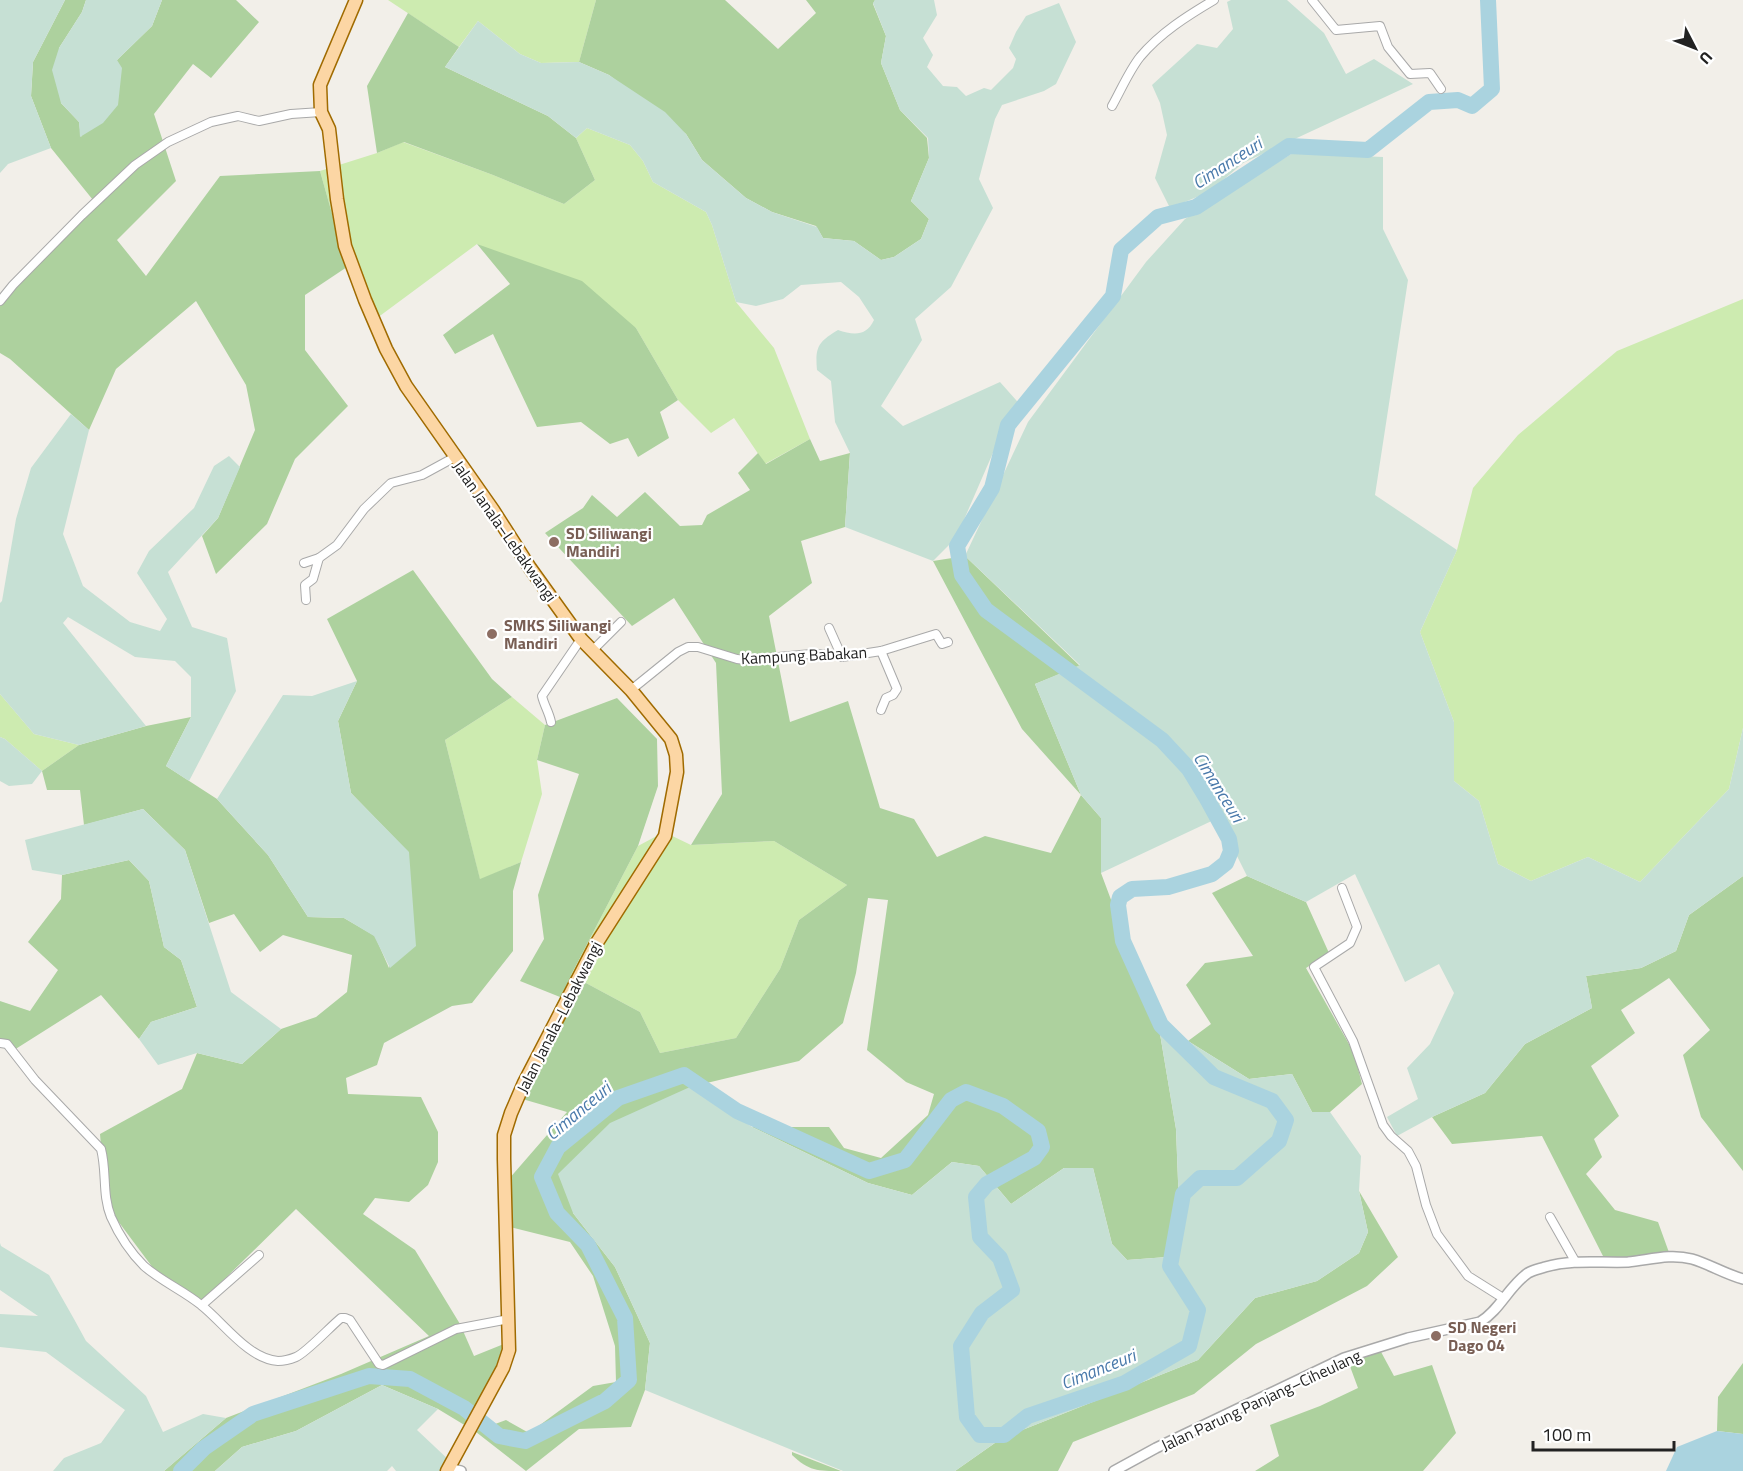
<svg xmlns="http://www.w3.org/2000/svg" width="1743" height="1471" font-family="'Titillium Web',sans-serif">
<style>
.grass{fill:#cdebb0}
.forest{fill:#add19e}
.wetland{fill:#c6e0d4}
.water{fill:#aad3df}
.lines{fill:none;stroke-linecap:round;stroke-linejoin:round}
.river{stroke:#aad3df;stroke-width:16}
.minor-casing{stroke:#a9a9a9;stroke-width:10}
.tertiary-casing{stroke:#a9a9a9;stroke-width:12}
.primary-casing{stroke:#a06b00;stroke-width:15}
.minor{stroke:#fff;stroke-width:8}
.tertiary{stroke:#fff;stroke-width:9}
.primary{stroke:#fcd6a4;stroke-width:12}
.education-dot{fill:#8d6e63;stroke:#fff;stroke-width:2}
.labels{text-anchor:middle;dominant-baseline:central;stroke-width:4.5;stroke-linejoin:round;paint-order:stroke}
.street-label{font-size:16px;fill:#222;stroke:#fff}
.education-label{font-size:16px;font-weight:bold;fill:#785e54;stroke:#fff;text-anchor:start}
.water-label{font-size:18px;font-style:italic;fill:#4a7aab;stroke:#fff}
</style>
<rect width="100%" height="100%" fill="#f2efe9"/>
<g class="grass">
<path d="M388,0H596L579,62L541,63L520,54L478,21L459,47Z"/>
<path d="M587,128L630,145L643,161L653,182L706,212L712,225L736,302L774,348L810,439L765,464L734,418L711,433L678,400L636,328L477,244L373,321L347,267L320,171L377,153L403,142L493,175L564,204L595,180L576,138Z"/>
<path d="M1743,299V728L1729,789L1640,882L1588,857L1531,881L1498,864L1479,801L1454,781V722L1420,632L1457,550L1473,488L1518,435L1617,351Z"/>
<path d="M0,694L34,734L79,745L42,771L5,739L0,737Z"/>
<path d="M512,697L545,725L537,760L542,794L521,862L480,880L445,740Z"/>
<path d="M664,832L691,845L774,841L847,885L799,920L780,969L736,1038L660,1053L640,1012L571,975L638,846Z"/>
</g>
<g class="forest">
<path d="M65,0H86L82,12L59,48L61,103L79,122L81,137L117,60L152,26L162,0H236L259,22L211,78L193,64L154,114L176,181L117,240L146,276L220,176L320,171L347,267L305,295V350L348,406L295,459L267,524L216,574L202,536L218,518L255,430L246,385L196,301L116,369L89,430L10,359L0,353V301L93,200L51,148L31,96L33,62Z"/>
<path d="M596,0H725L778,49L816,13L806,0H875L873,4L886,36L881,63L900,110L927,138L929,158L911,201L929,219L921,239L894,257L881,260L854,241L823,238L816,226L772,212L746,198L702,160L686,134L609,75L579,62Z"/>
<path d="M408,13L459,47L445,67L548,116L576,138L595,180L564,204L493,175L404,142L377,153L367,86Z"/>
<path d="M477,244L582,281L636,328L678,400L660,412L669,438L638,457L628,438L610,444L581,422L537,427L493,334L455,354L443,335L510,284Z"/>
<path d="M810,439L820,461L850,453L845,527L801,541L812,583L769,616L790,722L848,701L880,808L914,819L937,857L985,836L1051,853L1081,795L1022,729L933,561L965,556L1080,666L1035,684L1081,795L1101,818V873L1159,1028L1176,1129L1179,1207L1167,1257L1127,1260L1112,1244L1093,1168H1064L1011,1204L979,1166L952,1162L912,1195L868,1183L752,1127H829L844,1148L881,1158L928,1115L934,1094L906,1082L867,1050L888,900L868,898L856,973L843,1023L799,1061L690,1087L573,1213L615,1267L650,1343L645,1390L631,1427L579,1429L526,1471L476,1432L438,1409L382,1385L296,1431L242,1447L215,1471H164L226,1418L341,1374L429,1336L296,1209L198,1305L156,1272L106,1205L100,1134L182,1089L197,1053L242,1064L281,1029L316,1017L347,992L352,955L283,935L260,952L234,914L209,923L185,850L143,809L84,825L80,790H47L42,771L79,745L146,726L191,717L166,766L217,799L268,855L308,917L344,918L375,936L389,968L409,853L351,793L338,721L357,681L327,619L413,570L492,679L512,697L445,740L480,879L521,862L513,891V951L472,1003L452,1006L384,1043L377,1065L346,1078L348,1094L421,1097L438,1132V1162L428,1185L409,1202L375,1198L363,1214L415,1250L460,1324L474,1356L511,1341L476,1431L506,1420L529,1433L593,1386L616,1382L615,1346L593,1276L570,1242L510,1227L502,1187L567,1112L512,1096L560,997L520,981L544,939L538,895L579,774L537,760L545,725L617,698L657,739L658,786L638,846L571,975L640,1012L660,1053L736,1038L780,969L799,920L847,885L774,841L691,845L722,794L716,663L674,598L632,626L545,533L583,508L592,495L617,517L645,492L680,526L702,525L707,515L750,490L738,473L758,453L766,464Z"/>
<path d="M129,860L149,881L164,947L181,960L197,1007L151,1022L139,1039L101,995L14,1050L0,1046V1001L30,1011L58,970L28,942L61,899L62,875Z"/>
<path d="M1247,876L1306,902L1329,953L1306,968L1354,1053L1362,1084L1330,1112H1312L1292,1074L1249,1079L1188,1041L1211,1024L1186,985L1205,963L1253,956L1212,893Z"/>
<path d="M1743,876V1171L1701,1117L1683,1055L1710,1030L1669,978L1621,1010L1635,1033L1591,1066L1619,1116L1594,1139L1602,1157L1586,1174L1615,1210L1658,1222L1671,1258H1604L1542,1136L1452,1144L1432,1117L1485,1093L1525,1044L1592,1008L1586,976L1641,968L1676,951L1689,915Z"/>
<path d="M1359,1191L1398,1257L1367,1286L1256,1344L1194,1394L1073,1442L1058,1471H955L1002,1438L1198,1360L1255,1298L1317,1281L1359,1253L1368,1232Z"/>
<path d="M1380,1350L1394,1376L1432,1365L1456,1433L1423,1471H1255L1279,1456L1270,1425L1320,1406L1358,1388L1348,1361Z"/>
<path d="M1743,1363V1434L1717,1431L1718,1397Z"/>
<path d="M792,1452L841,1471C817,1471 809,1471 792,1455Z"/>
</g>
<g class="wetland">
<path d="M0,0H65L33,62L31,96L51,148L8,164L0,173Z"/>
<path d="M86,0H162L152,26L117,60L122,68L118,105L103,123L80,137L79,122L61,103L52,70L59,48L82,12Z"/>
<path d="M875,0H934L937,15L923,38L933,55L927,67L943,86L957,87L966,96L984,88L991,90L1013,68L1016,59L1009,48L1016,32L1026,16L1059,3L1076,42L1056,84L1044,91L1002,105L995,119L979,179L993,208L951,287L915,319L922,340L881,406L903,426L1000,382L1023,408L1002,432L956,538L933,561L845,527L850,453L835,422L831,381L817,370C815,347 818,342 838,330C853,335 866,337 874,320L859,297L841,282L801,285L783,299L756,306L736,302L712,225L706,212L653,182L643,161L630,145L587,128L576,138L548,116L445,67L478,21L520,54L541,63L579,62L609,75L665,112L686,134L702,160L746,198L772,212L817,227L823,238L854,241L881,260L894,257L921,239L929,219L911,201L929,158L928,138L900,110L881,63L886,36L873,3Z"/>
<path d="M1231,0H1287L1324,33L1346,74L1374,59L1413,84L1243,163L1209,192L1170,208L1155,178L1167,135L1160,103L1152,85L1197,44L1217,48L1233,29L1227,2Z"/>
<path d="M1293,153L1383,157V229L1408,280L1375,495L1457,550L1420,632L1454,722V781L1479,801L1498,864L1531,881L1588,857L1640,882L1729,789L1743,728V876L1689,915L1676,951L1641,968L1586,976L1592,1008L1525,1044L1485,1093L1432,1117L1397,1136L1387,1117L1418,1099L1407,1068L1430,1044L1454,993L1439,964L1405,982L1355,874L1306,902L1247,876L1218,818L1101,873V818L1081,795L1035,684L1080,665L965,556L1028,422L1146,262L1185,219Z"/>
<path d="M71,414L89,430L63,534L83,586L130,622L160,631L167,619L137,573L149,551L194,508L214,466L229,456L240,467L218,518L168,572L192,627L227,638L236,691L189,781L166,766L191,717V677L175,661L135,657L68,617L63,623L146,726L79,745L34,734L0,694V603L2,601L16,519L31,468Z"/>
<path d="M357,681L338,721L351,793L409,852L416,946L390,968L374,936L344,918L308,917L268,855L217,799L283,695L312,696Z"/>
<path d="M0,737L5,739L42,771L32,784L9,786L0,781Z"/>
<path d="M143,809L185,850L231,992L281,1029L242,1064L197,1053L158,1065L139,1039L151,1022L197,1007L181,960L164,947L149,881L129,860L62,875L32,870L25,840Z"/>
<path d="M1159,1028L1188,1041L1249,1079L1292,1074L1312,1112H1330L1361,1156L1359,1191L1368,1232L1359,1253L1317,1281L1255,1298L1198,1360L1002,1438L955,1471H843L645,1390L650,1343L615,1267L573,1213L558,1174L610,1123L690,1087L752,1127L868,1183L912,1195L952,1162L979,1166L1011,1204L1064,1168H1093L1112,1244L1127,1260L1167,1257L1179,1207L1176,1129Z"/>
<path d="M0,1243L1,1246L49,1275L74,1319L86,1341L146,1396L163,1432L203,1414L226,1418L164,1471H53L64,1458L101,1443L125,1410L46,1352L0,1347V1314L38,1316L0,1290Z"/>
<path d="M382,1385L438,1409L417,1430L451,1462L449,1471H396L392,1466L387,1471H215L242,1447L296,1431Z"/>
</g>
<path class="water" d="M1717,1431L1743,1434V1471H1666L1677,1447Z"/>
<g class="lines">
<path class="river" d="M181,1471L204,1448L253,1414L369,1376L410,1379L464,1408L499,1436L525,1441L605,1401L629,1380L625,1318L588,1245L557,1213L542,1177L558,1147L618,1098L684,1075L737,1111L869,1171L905,1160L951,1100L966,1092L1003,1106L1038,1131L1042,1147L1034,1158L987,1184L976,1197L980,1237L1000,1258L1012,1290L982,1313L961,1346L967,1417L980,1435H1004L1028,1416L1125,1383L1189,1346L1198,1310L1170,1266L1183,1194L1200,1178H1237L1279,1141L1286,1120L1272,1101L1214,1077L1161,1025L1123,941L1118,905L1120,897L1132,889L1168,887L1212,874L1226,863L1231,851L1229,839L1206,797L1189,769L1162,740L986,610L962,575L957,546L992,488L1008,425L1113,296L1121,250L1158,217L1196,207L1289,146L1368,150L1429,102L1458,100L1472,106L1492,89L1488,0"/>
<g class="minor-casing">
<g id="minor">
<path d="M1312,0L1336,30L1380,26L1388,47L1410,74L1430,73L1441,89"/>
<path d="M1112,106C1121,90 1129,71 1140,57C1160,33 1187,16 1214,0"/>
<path d="M0,301L13,285L82,215L135,165L168,142L211,122L238,116L259,121L291,114L321,112"/>
<path d="M304,563L319,558"/>
<path d="M306,600L305,585L313,579L319,558L337,545L364,509L391,483L422,475L455,457"/>
<path d="M829,628L842,657"/>
<path d="M592,651L621,622"/>
<path d="M631,690L678,652L688,647H698L737,659L745,660L811,654L838,655L842,657L881,651L936,634L942,644L948,642"/>
<path d="M881,710L886,698L893,695L897,689L881,651"/>
<path d="M551,722C549,712 544,705 542,696L581,639"/>
<path d="M1342,888L1357,927L1350,943L1314,967L1353,1041L1383,1125L1391,1136L1408,1151L1416,1166L1426,1205L1437,1234L1468,1276L1503,1298"/>
<path d="M0,1043L7,1044L35,1080L101,1149C107,1172 102,1195 111,1217C119,1235 130,1252 144,1266C161,1281 184,1291 201,1305C223,1322 248,1359 278,1361C283,1361 291,1359 296,1357C306,1353 331,1326 341,1318H345L350,1320L379,1364L383,1365L456,1329L509,1319"/>
<path d="M1550,1217L1575,1261"/>
<path d="M202,1305L259,1255"/>
</g>
</g>
<g class="tertiary-casing">
<g id="tertiary">
<path d="M448,1468L461,1471"/>
<path d="M1114,1471L1156,1448L1344,1358L1408,1338L1480,1322C1500,1310 1509,1286 1528,1273C1533,1270 1539,1269 1545,1267C1573,1259 1599,1263 1628,1262C1649,1260 1670,1253 1692,1259C1709,1264 1725,1274 1743,1279"/>
</g>
</g>
<g class="primary-casing">
<path id="primary" d="M356,0L320,85L321,112L329,129L337,199L345,246L365,300L386,349L406,386L493,510L530,568L581,639L631,690L671,739L676,755L677,772L665,836L596,944L524,1083L511,1113L504,1135V1159L509,1350L503,1368L447,1471"/>
</g>
<use href="#minor" class="minor"/>
<use href="#tertiary" class="tertiary"/>
<use href="#primary" class="primary"/>
</g>
<g class="education-dot">
<circle cx="554" cy="542" r="6"/>
<circle cx="492" cy="634" r="6"/>
<circle cx="1436" cy="1336" r="6"/>
</g>
<g class="labels">
<g class="street-label">
<text transform="translate(505 531) rotate(55)">Jalan Janala–Lebakwangi</text>
<text transform="translate(804 655) rotate(-3)">Kampung Babakan</text>
<text transform="translate(559 1017) rotate(-63)">Jalan Janala–Lebakwangi</text>
<text transform="translate(1261 1400) rotate(-25)">Jalan Parung Panjang–Ciheulang</text>
</g>
<g class="education-label">
<text x="566" y="533">SD Siliwangi<tspan x="566" dy="18">Mandiri</tspan></text>
<text x="504" y="625">SMKS Siliwangi<tspan x="504" dy="18">Mandiri</tspan></text>
<text x="1448" y="1327">SD Negeri<tspan x="1448" dy="18">Dago 04</tspan></text>
</g>
<g class="water-label">
<text transform="translate(1227 163) rotate(-33)">Cimanceuri</text>
<text transform="translate(1219 787) rotate(58)">Cimanceuri</text>
<text transform="translate(578 1111) rotate(-40)">Cimanceuri</text>
<text transform="translate(1098 1369) rotate(-22)">Cimanceuri</text>
</g>
</g>
<g transform="translate(1695 48) rotate(132)" stroke="#ffffff" stroke-width="4.5" paint-order="stroke">
<path d="M0-4.5L10 22L0 15L-10 22Z" fill="#222222"/>
<text y="-9" font-size="16" font-weight="bold" text-anchor="middle" fill="#222222">U</text>
</g>
<path d="M1533 1441v9h141v-9" fill="none" stroke="#222222" stroke-width="3"/>
<text x="1542" y="1441" font-size="18" fill="#222222" stroke="#ffffff" stroke-width="4.5" paint-order="stroke">100 m</text>
</svg>
